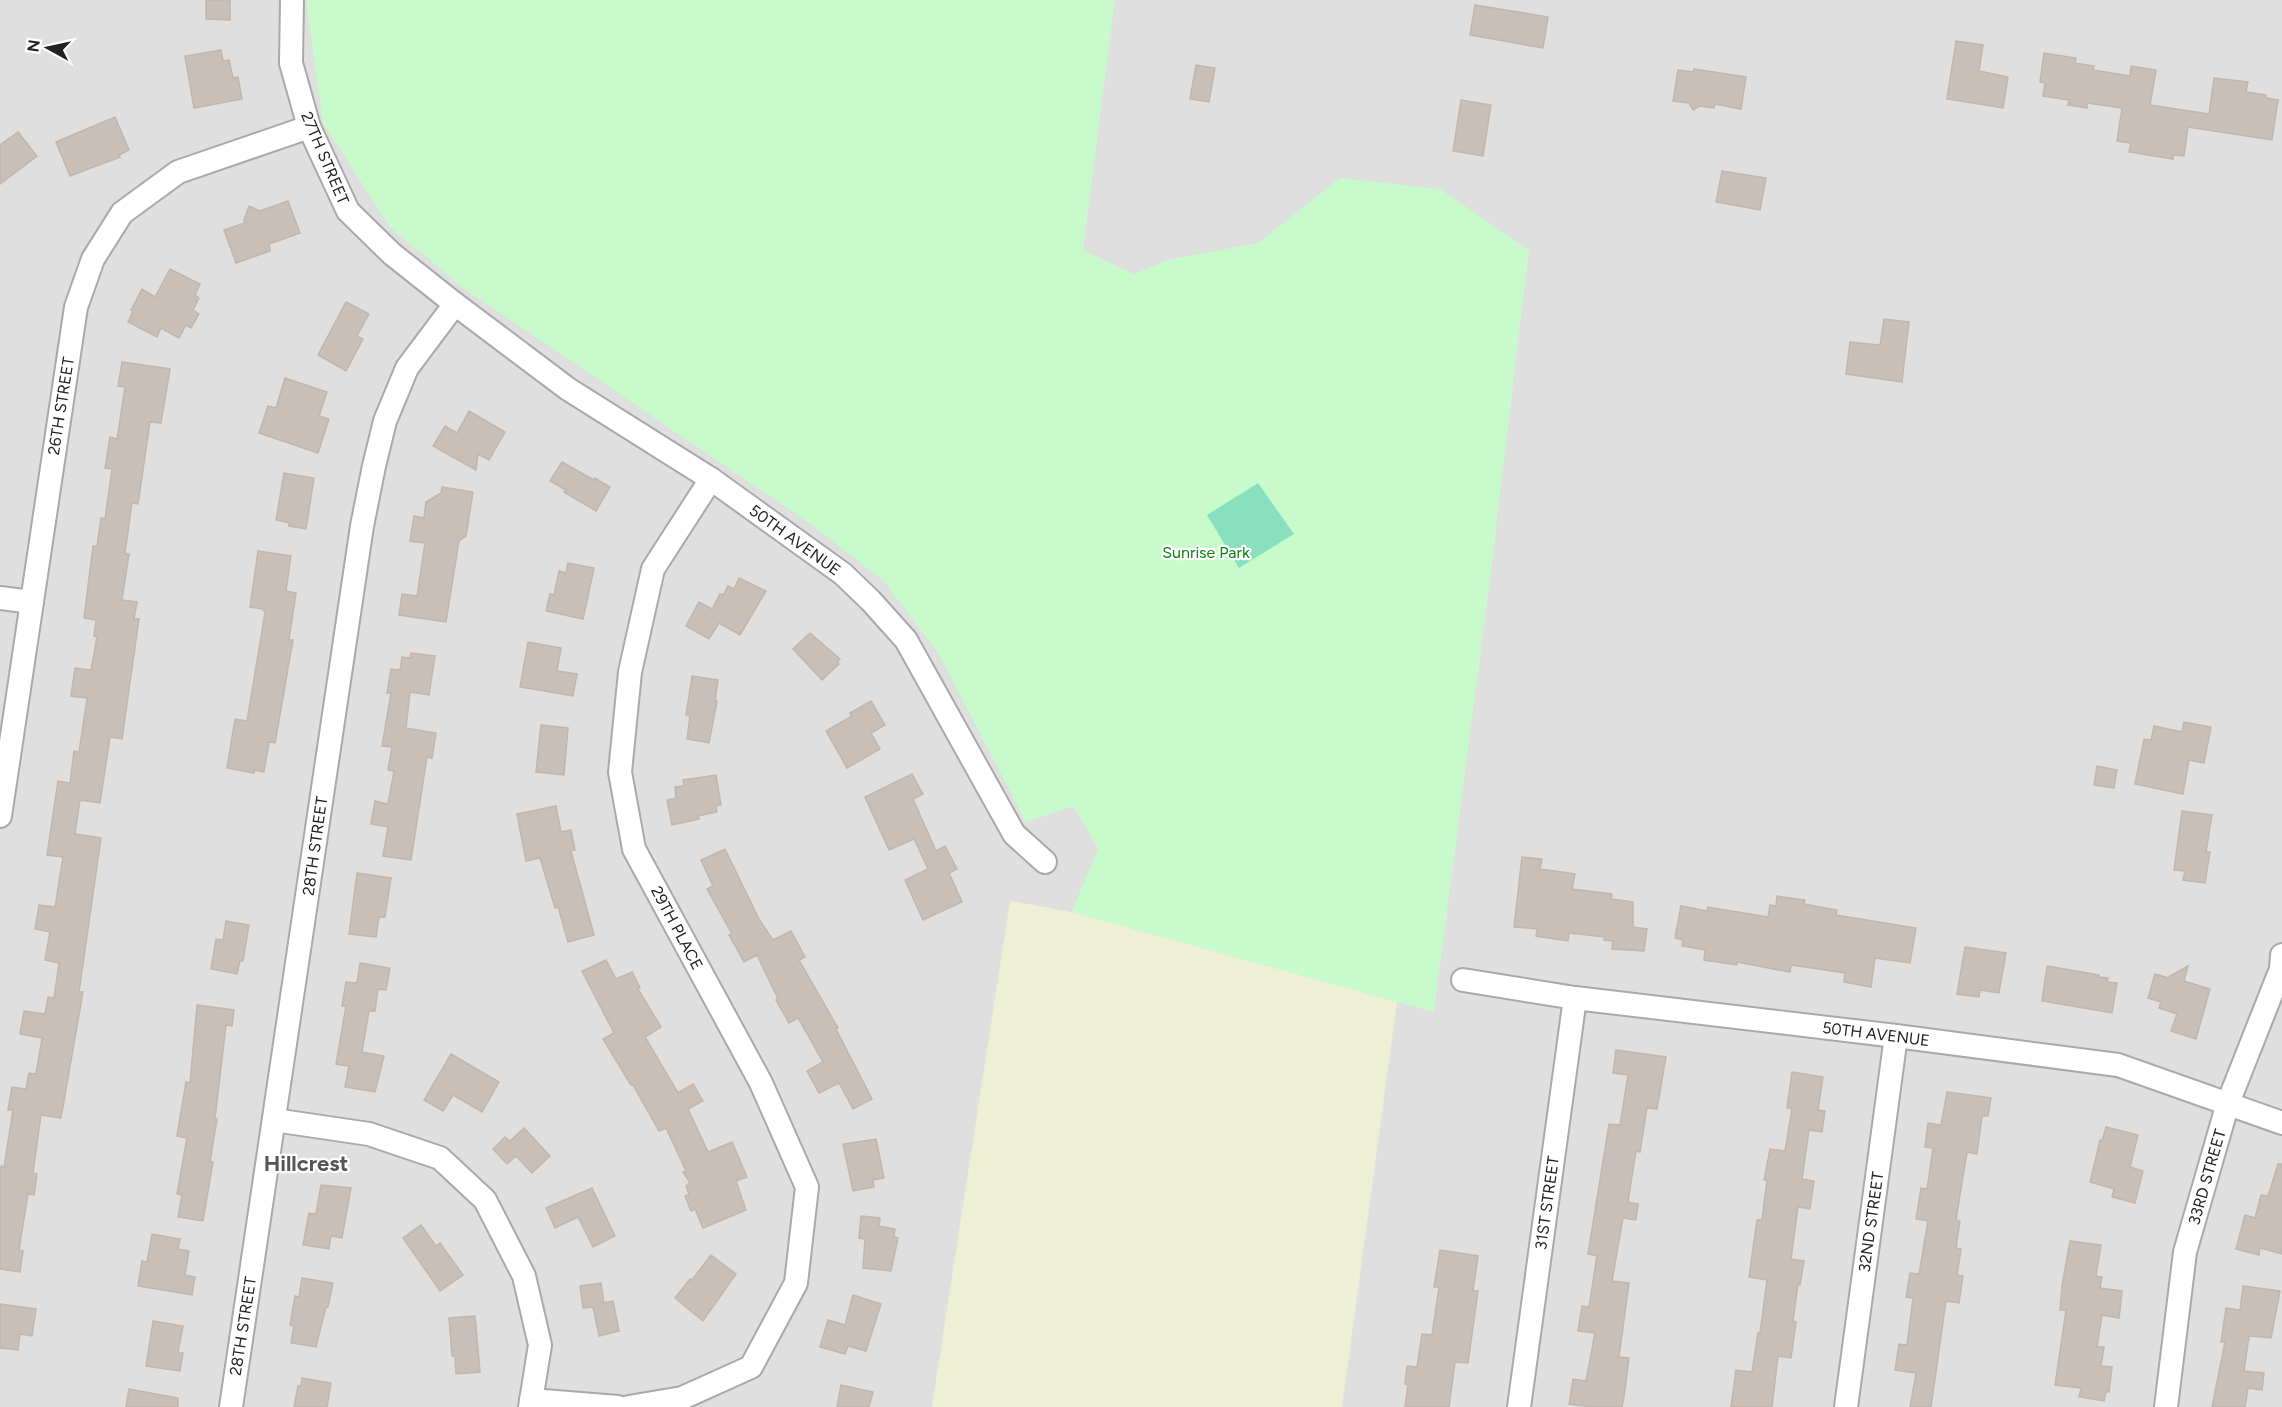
<svg xmlns="http://www.w3.org/2000/svg" width="2282" height="1407" font-family="Figtree,sans-serif">
<style>
.residential{fill:#e0dfdf}
.farmland{fill:#eef0d5}
.park{fill:#c8facc}
.pitch{fill:#88e0be}
.building{fill:#c7bfb8;stroke:#c4b6ab;stroke-width:1.5}
.lines{fill:none;stroke-linecap:round;stroke-linejoin:round}
.minor-casing{stroke:#a9a9a9;stroke-width:26}
.minor{stroke:#fff;stroke-width:22}
.labels{text-anchor:middle;dominant-baseline:central;stroke-width:4.5;stroke-linejoin:round;paint-order:stroke}
.street-label{font-size:16px;fill:#222;stroke:#fff}
.park-label{font-size:16px;fill:#0c8416;stroke:#fff}
.district-label{font-size:22px;font-weight:bold;fill:#555;stroke:#fff}
</style>
<rect width="100%" height="100%" fill="#f2efe9"/>
<rect class="residential" x="0" y="0" width="2282" height="1407"/>
<path class="farmland" d="M1010,901L1072,912L1397,1002L1342,1407H932Z"/>
<path class="park" d="M306,0H1115L1083,250L1134,274L1167,260L1258,243L1340,178L1440,189L1529,250L1489,587L1434,1012L1072,912L1098,848L1073,806L1026,822L940,656L885,582L812,525L462,287L390,227L323,123Z"/>
<path class="pitch" d="M1258,483L1294,534L1239,568L1207,515Z"/>
<g class="building">
<path d="M206,0H230V20L206,19Z"/>
<path d="M1475,5L1548,17L1543,48L1470,35Z"/>
<path d="M1956,41L1983,45L1979,71L2008,77L2003,108L1947,99Z"/>
<path d="M221,50L223,61L229,60L233,78L238,77L242,99L194,108L185,56Z"/>
<path d="M2044,53L2076,58L2075,63L2094,66L2093,70L2130,76L2131,66L2156,70L2150,105L2209,114L2214,78L2248,82L2246,92L2266,95V98L2278,100L2272,140L2188,127L2184,156L2173,155V159L2129,152L2131,143L2117,141L2122,108L2087,103V108L2068,105L2069,100L2043,96L2045,83L2040,82Z"/>
<path d="M1196,65L1215,68L1209,102L1190,99Z"/>
<path d="M1694,69L1746,77L1741,109L1715,104L1714,108L1700,106L1693,110L1689,103L1673,101L1678,70L1693,72Z"/>
<path d="M1461,100L1491,105L1483,156L1453,151Z"/>
<path d="M115,117L129,150L119,155L120,157L70,176L56,142Z"/>
<path d="M18,132L37,156L0,184V145Z"/>
<path d="M1722,171L1766,178L1760,210L1716,202Z"/>
<path d="M288,201L300,233L269,244L270,251L236,263L224,230L245,223L244,220L249,206L260,211Z"/>
<path d="M170,269L200,284L195,295L199,298L193,310L199,314L191,328L186,325L179,338L161,328L157,337L128,322L133,311L131,310L142,289L155,297Z"/>
<path d="M346,302L369,314L357,336L363,339L346,371L318,355Z"/>
<path d="M1884,319L1909,322L1902,382L1846,374L1850,342L1880,345Z"/>
<path d="M122,362L170,369L161,423L150,422L138,504L132,503L125,553L129,554L122,600L137,602L134,619H139L122,739L110,737L100,803L80,800L75,834L101,838L79,992H83L61,1118L41,1115L33,1173L37,1174L34,1195L28,1194L19,1250L23,1251L20,1272L0,1269V1166L4,1167L13,1110H8L12,1087L26,1089L29,1073L36,1074L42,1038L20,1034L24,1011L45,1014L48,997L54,998L59,963L45,960L50,932L35,929L39,905L55,907L63,857L47,855L58,781L70,783L74,751L79,752L87,698L71,696L75,668L91,670L97,637L94,636L96,620L84,618L93,546H97L101,518L105,519L112,469L105,468L110,437L117,439L125,387L118,386Z"/>
<path d="M285,378L327,392L319,416L329,419L318,453L259,433L268,406L276,408Z"/>
<path d="M469,411L505,432L489,460L478,454L476,470L433,446L445,426L457,433Z"/>
<path d="M562,462L594,480L595,478L610,487L596,511L564,492L566,490L550,481Z"/>
<path d="M284,473L314,478L306,529L289,526V523L276,520Z"/>
<path d="M442,487L473,492L466,536L459,541L446,622L399,615L402,594L417,596L425,543L410,541L414,516L424,518L426,502L441,493Z"/>
<path d="M258,551L291,556L286,591L296,593L289,640H293L275,743L269,742L264,772L254,770V773L227,768L235,719L247,721L265,613L263,609L250,607Z"/>
<path d="M568,563L594,568L583,619L546,611L550,594L554,595L559,571L566,573Z"/>
<path d="M739,578L766,591L740,635L719,623L709,639L686,626L699,602L712,609L720,594L723,595L728,586L734,589Z"/>
<path d="M810,633L840,659L837,662L839,664L822,680L793,649Z"/>
<path d="M528,642L561,648L557,671L577,674L573,696L520,687Z"/>
<path d="M411,653L435,656L429,695L410,692L406,728L436,733L432,758L427,757L411,860L383,856L388,827L371,824L375,801L388,804L394,771L388,770L392,747L382,746L391,693H387L391,669L400,670L402,657L410,658Z"/>
<path d="M692,676L718,680L715,701H717L709,743L687,739L690,716L686,715Z"/>
<path d="M871,701L885,725L871,733L880,749L847,768L826,731L852,716L850,713Z"/>
<path d="M2184,722L2211,727L2204,763L2189,760L2183,794L2135,784L2144,739L2151,740L2154,726L2182,732Z"/>
<path d="M541,725L568,728L564,775L536,772Z"/>
<path d="M2097,766L2117,770L2114,788L2094,785Z"/>
<path d="M912,774L923,794L913,799L936,851L945,846L957,869L949,873L962,902L923,920L905,880L928,869L914,839L889,850L865,797Z"/>
<path d="M716,775L721,805L716,806L717,812L698,816L699,819L672,825L667,800L676,798L675,787L684,786L683,780Z"/>
<path d="M556,806L561,832L571,830L575,850L571,851L594,935L568,942L558,907L555,908L540,858L526,861L517,814Z"/>
<path d="M2182,811L2212,815L2206,852H2210L2205,883L2183,880L2185,871L2174,870Z"/>
<path d="M725,849L759,919L773,940L791,931L805,957L799,960L838,1028L836,1029L872,1099L853,1109L839,1083L819,1093L807,1071L823,1062L798,1018L789,1023L776,1000L778,999L757,955L744,962L729,935L732,934L707,889L713,886L701,860Z"/>
<path d="M1522,857L1542,859L1540,869L1575,874L1572,889L1612,894L1611,899L1633,902V927L1647,929L1644,951L1612,949L1613,941L1604,940L1605,937L1569,933L1568,941L1536,936L1537,929L1514,927Z"/>
<path d="M357,873L391,878L385,917H379L376,937L349,934Z"/>
<path d="M1777,896L1805,900L1804,904L1837,910L1836,915L1916,928L1910,963L1875,958L1871,987L1844,982L1845,973L1791,965L1790,972L1737,962V965L1704,960L1705,950L1682,946L1683,940L1675,938L1681,906L1707,911L1708,907L1768,917L1770,905L1776,906Z"/>
<path d="M226,921L249,925L243,961H240L237,974L211,969L216,939L223,940Z"/>
<path d="M1965,947L2006,953L1999,993L1980,990L1979,997L1957,994Z"/>
<path d="M606,960L616,979L632,972L640,988L638,989L661,1027L645,1037L678,1093L693,1084L703,1101L688,1109L708,1152L732,1142L747,1177L736,1181L746,1210L703,1228L695,1209L691,1211L685,1196L689,1194L686,1186L690,1183L683,1172L686,1171L666,1128L659,1131L633,1085H631L603,1039L614,1033L582,971Z"/>
<path d="M360,963L390,968L386,990L378,989L375,1011H369L362,1052L384,1056L375,1092L345,1087L349,1066L336,1064L346,1006H342L346,982L357,983Z"/>
<path d="M2047,966L2099,975V977L2108,978L2107,982L2117,983L2112,1013L2042,1001Z"/>
<path d="M2188,966L2184,981L2210,989L2196,1039L2171,1031L2177,1014L2159,1008L2161,1002L2148,998L2155,974L2169,978L2170,976Z"/>
<path d="M197,1005L234,1010L232,1026L226,1025L215,1118L217,1119L210,1162H213L203,1221L178,1217L182,1195L177,1194L187,1138L177,1136L186,1082L190,1083Z"/>
<path d="M1616,1050L1666,1057L1657,1109L1647,1108L1640,1152L1636,1151L1628,1202L1638,1204L1636,1220L1623,1218L1612,1281L1629,1283L1619,1357L1629,1358L1624,1397L1622,1407H1591L1569,1404L1573,1379L1586,1381L1595,1333L1578,1331L1582,1306L1589,1307L1597,1256L1588,1254L1609,1124L1620,1125L1628,1075L1613,1073Z"/>
<path d="M451,1054L499,1082L482,1112L453,1095L443,1111L424,1100Z"/>
<path d="M1792,1072L1823,1077L1818,1110L1825,1111L1822,1132L1809,1130L1802,1179L1814,1181L1810,1209L1798,1207L1791,1259L1804,1261L1800,1285L1798,1284L1793,1321L1796,1322L1791,1358L1778,1356L1772,1407H1731L1736,1370L1752,1372L1758,1333H1760L1767,1280L1749,1277L1757,1220H1762L1767,1180H1764L1770,1149L1785,1151L1792,1108H1787Z"/>
<path d="M1947,1092L1991,1098L1988,1116H1982L1977,1154L1967,1152L1956,1220L1960,1221L1956,1248L1961,1249L1957,1275L1963,1276L1959,1303L1946,1301L1931,1407H1910L1916,1373L1895,1370L1899,1344L1907,1345L1913,1298L1906,1297L1910,1273L1919,1274L1928,1221L1916,1219L1921,1188L1927,1189L1933,1148L1925,1147L1928,1123L1941,1125Z"/>
<path d="M2106,1127L2138,1135L2130,1167L2143,1171L2135,1203L2112,1197L2114,1189L2090,1182L2100,1140L2102,1141Z"/>
<path d="M524,1128L550,1156L532,1173L516,1156L507,1164L493,1149L505,1137L510,1141Z"/>
<path d="M876,1139L884,1178L873,1180L874,1187L853,1191L843,1144Z"/>
<path d="M2278,1164H2282V1254L2260,1248L2259,1255L2236,1249L2245,1215L2255,1218L2261,1195L2268,1196Z"/>
<path d="M321,1185L351,1188L342,1238L331,1236L329,1249L303,1245L309,1213L316,1214Z"/>
<path d="M592,1188L615,1236L593,1247L578,1217L555,1228L546,1208Z"/>
<path d="M861,1216L880,1218L879,1226L895,1229L894,1237L898,1238L891,1271L863,1268L865,1239L859,1238Z"/>
<path d="M421,1225L436,1246L440,1243L463,1275L440,1291L403,1238Z"/>
<path d="M152,1234L180,1239L178,1249L189,1251L185,1275L195,1277L192,1295L138,1286L142,1261L147,1262Z"/>
<path d="M2070,1241L2101,1245L2096,1276L2102,1277L2100,1288L2122,1291L2119,1318L2102,1315L2097,1347H2104L2101,1366L2112,1367L2109,1392H2106L2104,1401L2079,1397L2081,1388L2055,1385L2066,1310H2060L2062,1286Z"/>
<path d="M1440,1250L1478,1256L1473,1291H1478L1468,1363L1455,1362L1449,1407H1405L1408,1385L1405,1384L1407,1366L1417,1367L1422,1334L1432,1335L1439,1287H1434Z"/>
<path d="M711,1255L736,1274L703,1321L675,1298L690,1279L692,1280Z"/>
<path d="M302,1278L333,1283L328,1307H326L316,1347L291,1343L294,1326L290,1325L295,1296L299,1297Z"/>
<path d="M601,1283L604,1303L613,1301L619,1331L599,1336L593,1307L583,1308L580,1286Z"/>
<path d="M2243,1286L2280,1291L2271,1338L2249,1336L2244,1371L2264,1373L2262,1390L2248,1388L2245,1407H2212L2225,1342H2221L2226,1308L2240,1310Z"/>
<path d="M853,1295L881,1304L866,1351L848,1346L845,1354L820,1347L828,1320L845,1325Z"/>
<path d="M0,1304L36,1309L32,1336L20,1334L18,1350L0,1348Z"/>
<path d="M475,1316L480,1372L456,1374L455,1356H452L449,1318Z"/>
<path d="M153,1321L183,1326L178,1352L183,1353L180,1371L146,1366Z"/>
<path d="M302,1378L331,1383L327,1407H294L298,1386H301Z"/>
<path d="M841,1385L873,1392L869,1407H837Z"/>
<path d="M129,1389L178,1398V1407H126Z"/>
</g>
<g class="lines">
<g class="minor-casing">
<g id="minor">
<path d="M292,0L291,63L309,127L348,211L392,254L455,304L568,389L711,479L843,574L871,601L906,640L1014,834L1045,862"/>
<path d="M0,598L32,602"/>
<path d="M0,816L76,307L93,259L122,213L178,172L309,127"/>
<path d="M1463,980L1575,998L1896,1036L2118,1065L2282,1123"/>
<path d="M274,1120L369,1134L440,1158L485,1200L524,1276L540,1345L530,1407"/>
<path d="M531,1400L618,1407"/>
<path d="M231,1407L362,526L374,466L385,421L407,368L455,304"/>
<path d="M629,1407L682,1398L751,1367L796,1283L807,1187L761,1083L634,849L620,772L630,672L653,569L711,479"/>
<path d="M1519,1407L1575,998"/>
<path d="M1846,1407L1896,1036"/>
<path d="M2166,1407L2185,1252L2228,1103L2281,969L2282,955"/>
</g>
</g>
<use href="#minor" class="minor"/>
</g>
<g class="labels">
<g class="street-label">
<text transform="translate(325 158) rotate(67)">27TH STREET</text>
<text transform="translate(61 406) rotate(-81)">26TH STREET</text>
<text transform="translate(795 540) rotate(36)">50TH AVENUE</text>
<text transform="translate(315 846) rotate(-82)">28TH STREET</text>
<text transform="translate(677 928) rotate(62)">29TH PLACE</text>
<text transform="translate(1876 1034) rotate(7)">50TH AVENUE</text>
<text transform="translate(2207 1177) rotate(-74)">33RD STREET</text>
<text transform="translate(1547 1203) rotate(-82)">31ST STREET</text>
<text transform="translate(1871 1222) rotate(-82)">32ND STREET</text>
<text transform="translate(243 1326) rotate(-81)">28TH STREET</text>
</g>
<g class="park-label">
<text x="1206" y="552">Sunrise Park</text>
</g>
<g class="district-label">
<text x="306" y="1163">Hillcrest</text>
</g>
</g>
<g transform="translate(48 48) rotate(278)" stroke="#ffffff" stroke-width="4.5" paint-order="stroke">
<path d="M0-4.5L10 22L0 15L-10 22Z" fill="#222222"/>
<text y="-9" font-size="16" font-weight="bold" text-anchor="middle" fill="#222222">N</text>
</g>
</svg>
